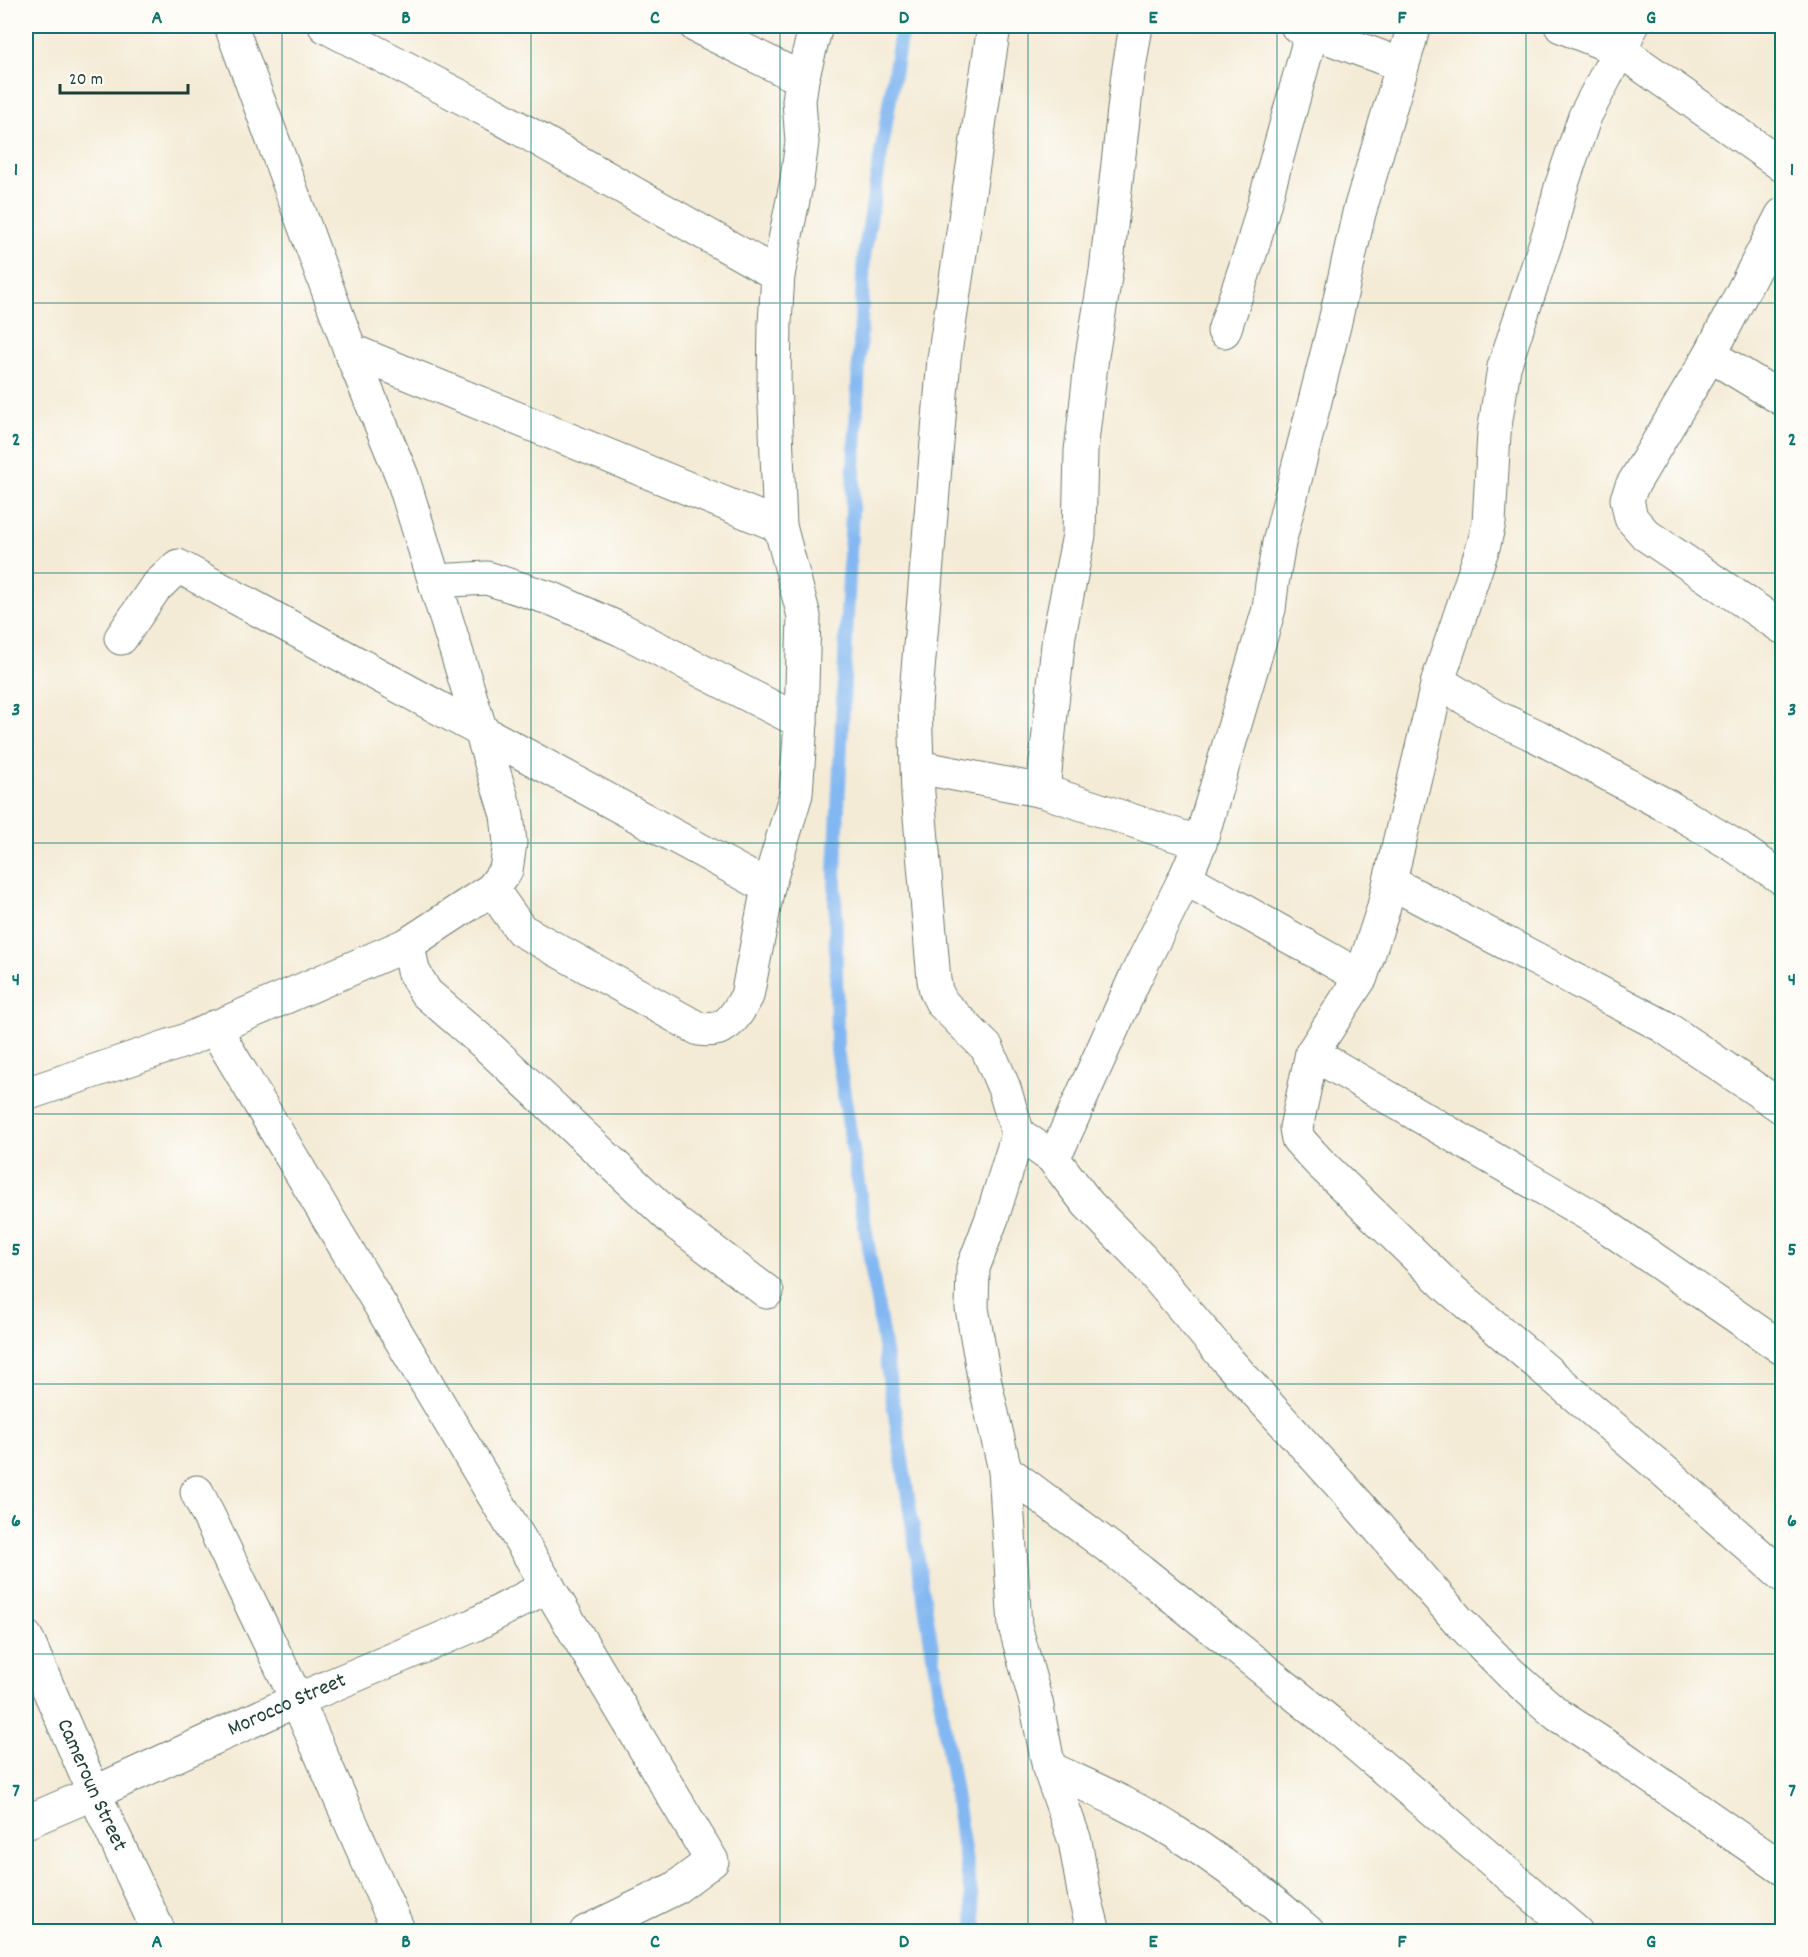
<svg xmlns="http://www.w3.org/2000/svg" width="1808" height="1957" font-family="Dekko,sans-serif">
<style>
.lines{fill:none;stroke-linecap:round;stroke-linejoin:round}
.stream{stroke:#82b7f1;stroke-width:14}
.minor-casing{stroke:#6a7a6d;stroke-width:35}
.minor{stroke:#fff;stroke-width:33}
.grid{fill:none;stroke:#0f766e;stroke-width:1.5;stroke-opacity:0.55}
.labels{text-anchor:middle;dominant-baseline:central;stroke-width:4.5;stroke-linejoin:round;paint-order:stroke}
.street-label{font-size:22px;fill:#1f3d34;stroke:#fdfcf7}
.neatline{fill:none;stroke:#0f766e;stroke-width:2}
.grid-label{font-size:20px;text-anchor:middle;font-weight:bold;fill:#0f766e}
</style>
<rect width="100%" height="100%" fill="#fdfcf7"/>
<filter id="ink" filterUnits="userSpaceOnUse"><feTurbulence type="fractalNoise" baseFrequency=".0167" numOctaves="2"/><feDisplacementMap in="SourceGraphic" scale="12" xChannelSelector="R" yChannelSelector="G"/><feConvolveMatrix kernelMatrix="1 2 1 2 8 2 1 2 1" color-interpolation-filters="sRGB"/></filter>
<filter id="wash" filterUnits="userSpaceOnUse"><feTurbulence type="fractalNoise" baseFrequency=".008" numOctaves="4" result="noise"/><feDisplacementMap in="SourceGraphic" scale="24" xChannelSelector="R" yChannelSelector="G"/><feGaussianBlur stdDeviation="1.35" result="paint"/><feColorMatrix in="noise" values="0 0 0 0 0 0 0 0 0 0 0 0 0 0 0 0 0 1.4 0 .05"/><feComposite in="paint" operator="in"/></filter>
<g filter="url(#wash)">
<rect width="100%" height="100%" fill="#f4ebd6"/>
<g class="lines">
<path class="stream" d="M902,26L864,257L835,872L837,1050L977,1932"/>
</g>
</g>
<g filter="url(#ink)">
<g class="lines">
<g class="minor-casing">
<g id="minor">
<path d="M231,26L350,350L780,526"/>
<path d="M325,26L494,114L778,275"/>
<path d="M696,26L802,79"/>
<path d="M994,26L944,359L915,706L918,794L934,980L936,991L942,1003L987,1048L1004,1088L1018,1134L992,1218L973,1268L972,1308L985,1383L1005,1470L1015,1626L1036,1702L1049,1768L1075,1841L1085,1898L1094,1932"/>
<path d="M1297,26L1402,65"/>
<path d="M1414,26L1359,213L1334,326L1279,543L1272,584L1269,609L1200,843L1185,878L1361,977L1312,1053L1296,1128L1298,1139L1318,1161L1448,1287L1664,1471L1782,1575"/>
<path d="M1561,26L1620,50L1782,165"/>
<path d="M1782,215L1710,355L1632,486L1627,499L1631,518L1646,535L1782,627"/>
<path d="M1224,331L1252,248L1312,31"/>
<path d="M1710,355L1782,399"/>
<path d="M435,581L487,578L555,600L622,630L801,722"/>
<path d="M121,638L155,588L178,566L768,887"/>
<path d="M1438,681L1494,716L1537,736L1669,807L1735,846L1782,878"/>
<path d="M918,767L1043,791L1059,635L1079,535L1081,451L1092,356L1106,271L1128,74L1136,26"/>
<path d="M1043,791L1200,843"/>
<path d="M1390,882L1663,1026L1782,1107"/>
<path d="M492,889L521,930L699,1029C726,1034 735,1017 747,996L768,887L796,794L801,722L804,616L780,526L774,383L775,323L778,275L797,180L802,142L799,101L802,79L816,26"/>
<path d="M408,944L413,971L426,993L484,1043L677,1224L767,1292"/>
<path d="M1361,977L1383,910L1438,681L1484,544L1489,523L1494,433L1504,367L1550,230L1561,187L1585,116L1632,26"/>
<path d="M214,1027L712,1861L674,1889L586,1932"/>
<path d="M1312,1053L1593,1217L1782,1348"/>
<path d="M26,1094L184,1041L408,944L492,889L506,870L510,843L507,815L402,476L350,350"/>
<path d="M1018,1134L1052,1157L1088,1204L1140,1257L1228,1361L1356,1502L1457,1619L1511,1674L1558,1715L1612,1750L1782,1868"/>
<path d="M1052,1157L1061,1143L1135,978L1185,878"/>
<path d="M1005,1470L1141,1571L1333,1725L1576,1932"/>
<path d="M197,1492L297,1700L399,1932"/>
<path id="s1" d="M26,1637L94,1793L159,1932"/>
<path d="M1049,1768C1092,1788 1136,1807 1176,1833C1222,1862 1267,1896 1308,1932"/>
<path id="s2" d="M26,1822L94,1793L297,1700L474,1625L548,1586"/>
</g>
</g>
<use href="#minor" class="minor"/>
</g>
</g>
<path class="grid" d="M282,26V1932M531,26V1932M780,26V1932M1028,26V1932M1277,26V1932M1526,26V1932M26,303H1782M26,573H1782M26,843H1782M26,1114H1782M26,1384H1782M26,1654H1782"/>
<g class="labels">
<g class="street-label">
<text stroke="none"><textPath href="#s2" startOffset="286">Morocco Street</textPath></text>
<text stroke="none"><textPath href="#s1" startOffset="162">Cameroun Street</textPath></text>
</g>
</g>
<rect width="1808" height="1957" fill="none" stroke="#fdfcf7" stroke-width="66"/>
<path d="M60 84v9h128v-9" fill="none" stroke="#1f3d34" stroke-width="3"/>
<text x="69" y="84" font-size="18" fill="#1f3d34" stroke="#fdfcf7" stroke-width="4.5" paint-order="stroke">20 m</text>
<rect x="33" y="33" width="1742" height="1891" class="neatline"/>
<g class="grid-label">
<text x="157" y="23">A</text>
<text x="406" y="23">B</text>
<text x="655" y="23">C</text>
<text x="904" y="23">D</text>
<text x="1153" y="23">E</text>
<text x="1402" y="23">F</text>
<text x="1651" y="23">G</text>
<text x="16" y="175">1</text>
<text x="1792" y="175">1</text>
<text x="16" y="445">2</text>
<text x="1792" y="445">2</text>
<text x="16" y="715">3</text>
<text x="1792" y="715">3</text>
<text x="16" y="985">4</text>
<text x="1792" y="985">4</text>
<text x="16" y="1255">5</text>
<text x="1792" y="1255">5</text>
<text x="16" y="1526">6</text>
<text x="1792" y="1526">6</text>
<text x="16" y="1796">7</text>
<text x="1792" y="1796">7</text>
<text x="157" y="1947">A</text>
<text x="406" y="1947">B</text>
<text x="655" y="1947">C</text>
<text x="904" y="1947">D</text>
<text x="1153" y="1947">E</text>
<text x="1402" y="1947">F</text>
<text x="1651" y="1947">G</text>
</g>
</svg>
